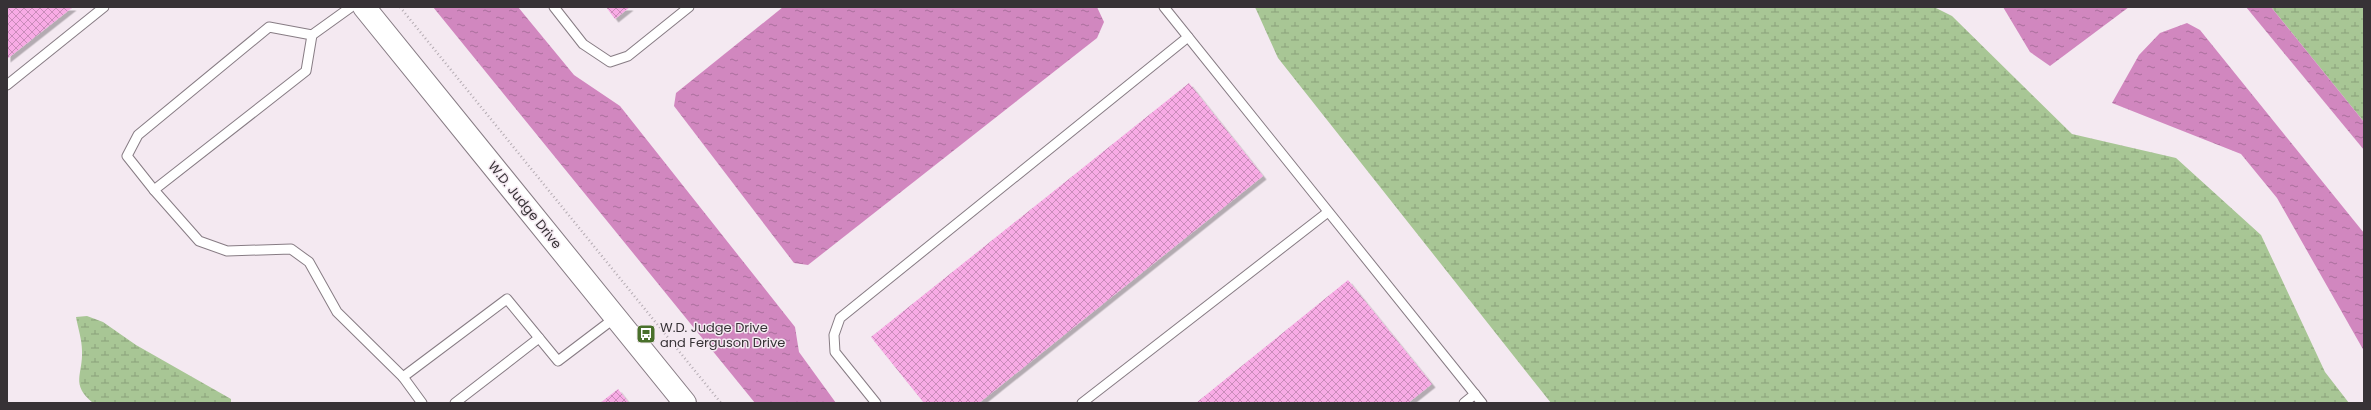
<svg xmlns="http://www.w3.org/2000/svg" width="2371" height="410" font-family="Poppins,sans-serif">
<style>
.wetland{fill:url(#wetland-marsh)}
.water{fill:url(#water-ripples)}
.building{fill:url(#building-cross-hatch);filter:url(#shadow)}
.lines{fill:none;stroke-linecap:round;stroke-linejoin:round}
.service-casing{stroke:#877c84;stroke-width:11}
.tertiary-casing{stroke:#877c84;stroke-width:24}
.path{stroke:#b4abb2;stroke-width:2.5;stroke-dasharray:1 3;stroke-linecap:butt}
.service{stroke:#fff;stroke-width:9}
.tertiary{stroke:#fff;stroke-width:22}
.labels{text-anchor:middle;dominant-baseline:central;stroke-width:3;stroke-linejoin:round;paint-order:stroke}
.street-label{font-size:13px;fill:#373236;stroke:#f4e9f1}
.poi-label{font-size:13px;fill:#373236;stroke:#f4e9f1;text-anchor:start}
</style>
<defs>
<pattern id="wetland-marsh" width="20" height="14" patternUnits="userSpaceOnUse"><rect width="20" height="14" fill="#a8c695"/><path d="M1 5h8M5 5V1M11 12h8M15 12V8" fill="none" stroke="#8aa17a"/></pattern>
<pattern id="water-ripples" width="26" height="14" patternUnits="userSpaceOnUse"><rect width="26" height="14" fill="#d187bf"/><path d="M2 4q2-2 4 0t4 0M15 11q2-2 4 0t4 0" fill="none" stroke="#aa6f9c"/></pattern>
<pattern id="building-cross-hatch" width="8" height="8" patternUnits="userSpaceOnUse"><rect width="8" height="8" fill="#f8abe5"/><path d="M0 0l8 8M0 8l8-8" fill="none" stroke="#ca8cba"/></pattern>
<filter id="shadow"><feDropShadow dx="3.5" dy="3.5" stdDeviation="0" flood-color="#0004"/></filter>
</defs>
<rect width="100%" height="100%" fill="#f4e9f1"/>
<g class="wetland">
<path d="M1255,7H1934L1952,16L2072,134L2176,158L2261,235L2325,372L2349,403H1551L1278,58Z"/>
<path d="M2271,7H2364V122Z"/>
<path d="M87,316L103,322L136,345L231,399V403H93C70,384 83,375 82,351C82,340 78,328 76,317Z"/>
</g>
<g class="water">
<path d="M433,7H518L574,75L620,106L795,327L799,352L836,403H755Z"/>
<path d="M783,7H1097L1104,22L1097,38L808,265L794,263L674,106L676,93Z"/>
<path d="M2003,7H2129L2050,66L2030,52Z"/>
<path d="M2246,7H2271L2364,122V150Z"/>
<path d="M2187,23L2200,30L2364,233V351L2277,198L2241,154L2112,103L2139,55L2160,33Z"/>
</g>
<g class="building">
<path d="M7,7H73L7,59Z"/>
<path d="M606,7H630L615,19Z"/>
<path d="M1189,83L1263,176L979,403H924L871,337Z"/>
<path d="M1348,280L1432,384L1408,403H1196Z"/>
<path d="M618,389L629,403H600Z"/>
</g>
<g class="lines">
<g class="service-casing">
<g id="service">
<path d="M351,7L312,35L269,27L138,135L127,156L154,190L199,241L227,251L291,249L309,262L337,312L403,377"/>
<path d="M554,7L583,44L610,62L628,56L689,7"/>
<path d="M1164,7L1482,403"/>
<path d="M7,85L104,7"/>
<path d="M154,190L306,71L312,35"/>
<path d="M422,403L403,377L507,299L558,361L616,317"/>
<path d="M455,403L539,338"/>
<path d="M876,403L835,352L834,335L840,318L1188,37"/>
<path d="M1082,403L1328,212"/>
<path d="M1464,403L1475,394"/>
</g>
</g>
<g class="tertiary-casing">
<path id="tertiary" d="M364,7L685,403"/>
</g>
<path class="path" d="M400,7L721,403"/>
<use href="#service" class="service"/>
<use href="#tertiary" class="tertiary"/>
</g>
<defs>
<g id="bus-square" transform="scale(1)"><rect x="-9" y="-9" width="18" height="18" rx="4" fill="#49702b" stroke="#f4e9f1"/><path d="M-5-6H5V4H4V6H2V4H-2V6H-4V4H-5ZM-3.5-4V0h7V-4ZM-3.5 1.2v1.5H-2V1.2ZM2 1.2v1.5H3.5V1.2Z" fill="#fff"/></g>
</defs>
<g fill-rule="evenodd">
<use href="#bus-square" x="646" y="334"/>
</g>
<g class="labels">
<g class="street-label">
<text transform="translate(525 205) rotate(51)">W.D. Judge Drive</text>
</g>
<g class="poi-label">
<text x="660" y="327">W.D. Judge Drive<tspan x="660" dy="15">and Ferguson Drive</tspan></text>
</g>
</g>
<rect width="2371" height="410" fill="none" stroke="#373236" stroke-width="16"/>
</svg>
